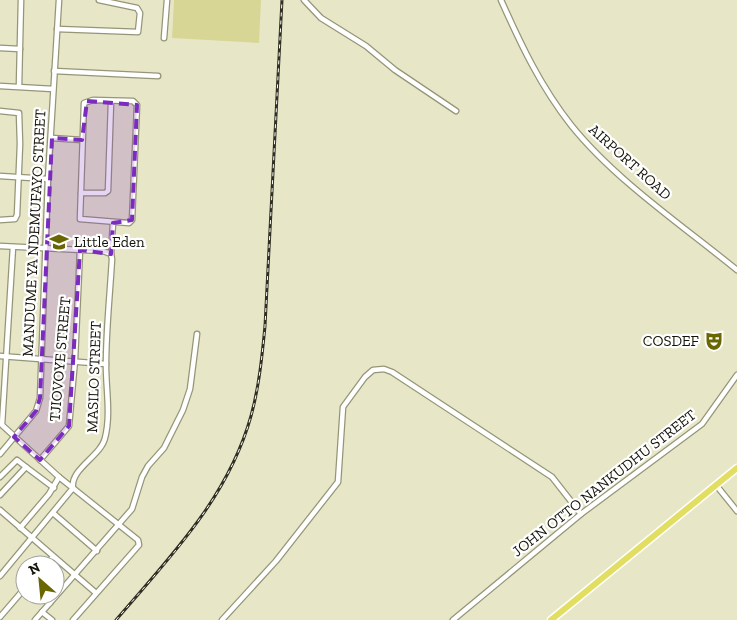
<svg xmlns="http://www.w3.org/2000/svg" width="737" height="620" font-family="'Zilla Slab',serif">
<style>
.green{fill:#d7d695}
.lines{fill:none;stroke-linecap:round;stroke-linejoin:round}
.minor-casing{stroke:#959578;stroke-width:7}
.highway-casing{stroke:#fff;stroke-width:9}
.minor{stroke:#fff;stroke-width:4.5}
.highway{stroke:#e2de61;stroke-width:6}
.rail-casing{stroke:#302f22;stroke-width:3}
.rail{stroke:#fff;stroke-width:1;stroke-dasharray:4;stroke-linecap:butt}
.marked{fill:#7b2cbf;fill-opacity:0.2;stroke:#7b2cbf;stroke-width:4;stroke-dasharray:10 6;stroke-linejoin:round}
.labels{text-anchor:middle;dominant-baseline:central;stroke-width:4.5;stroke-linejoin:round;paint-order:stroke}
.street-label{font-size:15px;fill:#131208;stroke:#fff}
.poi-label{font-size:15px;fill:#131208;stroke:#fff;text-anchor:start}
</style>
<rect width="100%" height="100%" fill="#e7e7c8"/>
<path class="green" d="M174,0H261L259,43L172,38Z"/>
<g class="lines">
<g class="minor-casing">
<g id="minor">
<path d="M304,0L321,18L366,46L395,70L456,111"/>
<path d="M501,0C521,45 541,87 571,125C614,179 683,226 737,270"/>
<path d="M57,29L138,32L140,13L137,8L99,0"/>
<path d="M164,38L167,0"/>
<path d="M0,48L20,49"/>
<path d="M54,71L158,76"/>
<path d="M0,86L53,89"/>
<path d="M19,86L21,0"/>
<path d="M93,100L133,101L137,105L132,220L129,223L80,219L84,103Z"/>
<path d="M0,111L19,113L20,144L17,215L15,219L0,220"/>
<path d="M52,138L82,140"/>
<path d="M0,176L48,179"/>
<path d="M81,193H105L108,191L111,102"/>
<path d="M0,246L103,251L111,254L112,259C110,294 106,330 106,366C106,389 111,415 105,438C101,456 70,469 73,488L0,576"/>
<path d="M13,247L2,425L59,477L138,540L139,545L73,620"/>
<path d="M111,254L113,223"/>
<path d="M0,356L106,364"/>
<path d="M0,454L36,411L40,398L48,179L59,0"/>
<path d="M40,460L69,426L75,360L80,250"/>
<path d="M0,477L17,460L26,467"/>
<path d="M716,485L737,511"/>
<path d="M0,495L26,467L54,488"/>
<path d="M0,510L96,593"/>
<path d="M53,513L97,551"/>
<path d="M20,528L49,494L59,477"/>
<path d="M45,565L53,557"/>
<path d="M41,595L50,603"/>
<path d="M42,612L52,620"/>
<path d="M0,617L25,588"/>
<path d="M35,620L132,509L142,477L148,466L164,448L183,410L190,389L197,334"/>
<path d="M222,620L276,561L338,482L343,407L365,377L373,370L384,369L392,372L552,477L581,514"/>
<path d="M453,620L581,514L702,424L737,375"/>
</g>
</g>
<g class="highway-casing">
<path id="highway" d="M551,620L737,468"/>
</g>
<use href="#minor" class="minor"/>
<use href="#highway" class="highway"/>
<g class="rail-casing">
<path id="rail" d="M116,620C170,557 228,498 251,416C259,387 262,357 265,326L282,0"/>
</g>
<use href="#rail" class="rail"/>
</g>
<path class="marked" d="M87,101L137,105L132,220L113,223L111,254L80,250L69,426L40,460L14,437L36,411L40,398L52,138L82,140Z"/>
<defs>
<g id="school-bare" transform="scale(1.5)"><path d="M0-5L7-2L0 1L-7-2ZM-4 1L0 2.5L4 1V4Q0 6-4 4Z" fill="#6a6700" stroke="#fff" stroke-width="2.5" paint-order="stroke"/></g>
<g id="theatre-bare" transform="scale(1.5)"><path d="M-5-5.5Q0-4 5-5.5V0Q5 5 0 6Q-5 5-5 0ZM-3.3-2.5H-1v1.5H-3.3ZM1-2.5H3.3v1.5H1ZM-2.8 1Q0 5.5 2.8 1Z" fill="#6a6700" stroke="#fff" stroke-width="2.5" paint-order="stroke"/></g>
</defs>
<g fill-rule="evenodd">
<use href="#school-bare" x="59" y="242"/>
<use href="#theatre-bare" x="714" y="341"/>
</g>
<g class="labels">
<g class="street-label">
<text transform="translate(630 162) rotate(42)">AIRPORT ROAD</text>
<text transform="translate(34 233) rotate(-87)">MANDUME YA NDEMUFAYO STREET</text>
<text transform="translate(60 359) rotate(-85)">TJIOVOYE STREET</text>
<text transform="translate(94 377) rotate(-88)">MASILO STREET</text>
<text transform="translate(604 483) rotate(-38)">JOHN OTTO NANKUDHU STREET</text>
</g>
<g class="poi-label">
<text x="74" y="242">Little Eden</text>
<text x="699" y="341" text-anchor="end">COSDEF</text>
</g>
</g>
<g transform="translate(40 580) rotate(333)"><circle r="24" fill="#ffffff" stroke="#a1a09c"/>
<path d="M0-4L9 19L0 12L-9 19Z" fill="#6a6700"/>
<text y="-8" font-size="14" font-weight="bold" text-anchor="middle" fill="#131208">N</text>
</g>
</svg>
